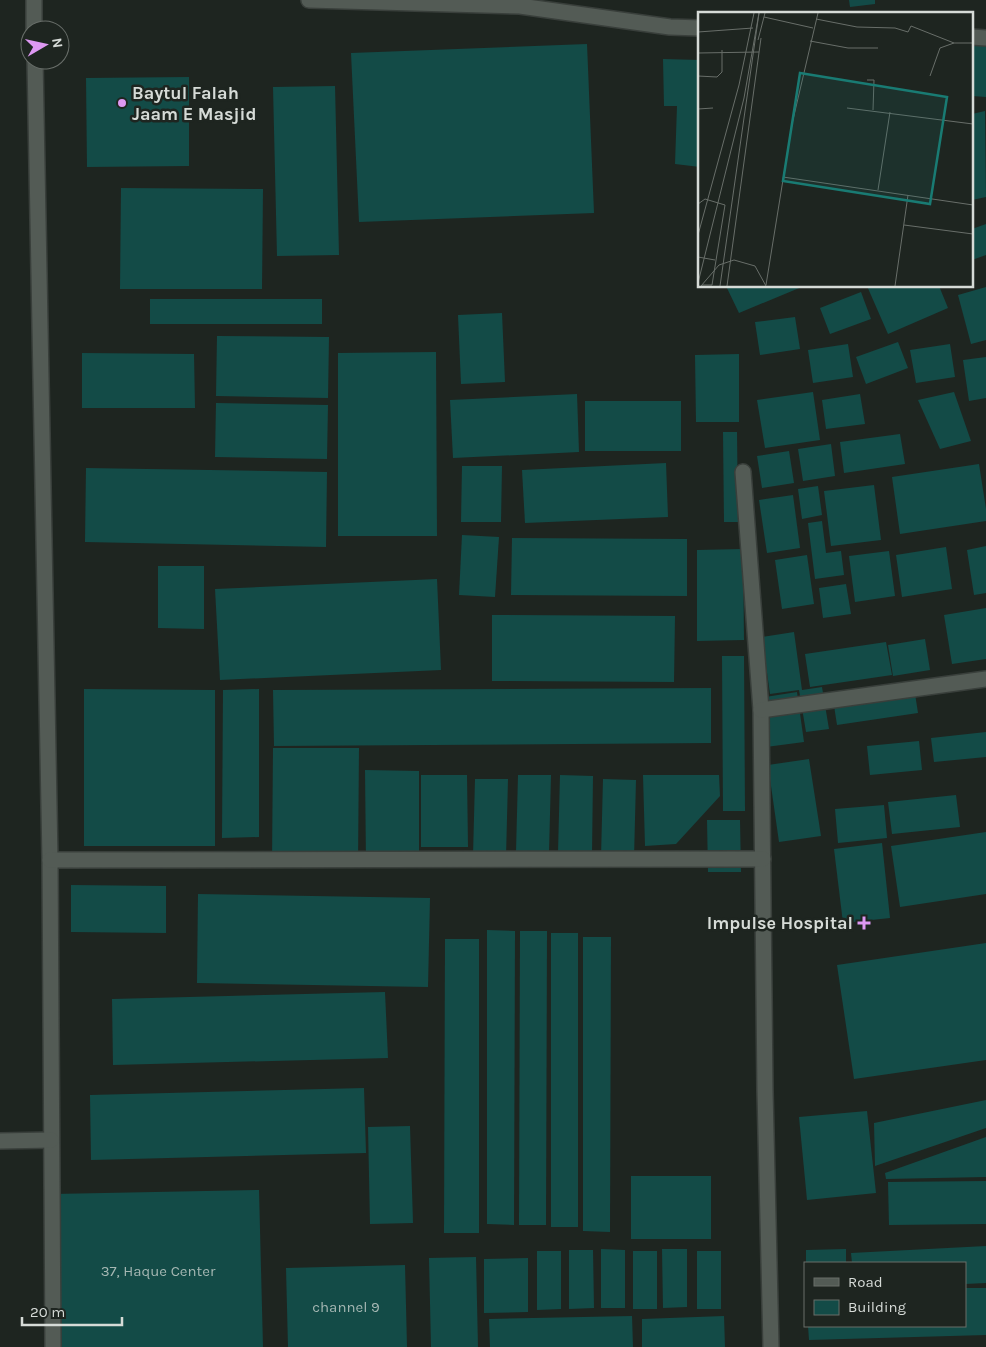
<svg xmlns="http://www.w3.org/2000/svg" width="986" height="1347" font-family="Karla,sans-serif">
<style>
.building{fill:#134b47}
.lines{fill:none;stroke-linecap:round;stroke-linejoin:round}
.minor-casing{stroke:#393f3b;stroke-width:18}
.minor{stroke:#535b55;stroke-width:15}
.poi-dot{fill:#de98f2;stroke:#1e2520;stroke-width:2}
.labels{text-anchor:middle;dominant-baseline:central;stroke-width:5;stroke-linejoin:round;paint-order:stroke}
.number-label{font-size:15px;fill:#a5b7b3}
.poi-label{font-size:18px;font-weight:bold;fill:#d6dbd7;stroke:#1e2520;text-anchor:start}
.inset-road{fill:none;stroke:#686e69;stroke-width:1}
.view{fill:#197b73;fill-opacity:0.15;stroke:#197b73;stroke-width:2.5}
.inset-edge{fill:none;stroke:#d6dbd7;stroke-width:2.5}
</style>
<rect width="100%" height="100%" fill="#1e2520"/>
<g class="building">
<path d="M849,0H875V4L850,7Z"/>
<path d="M972,31H986V97L972,96Z"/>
<path d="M587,44L594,213L359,222L351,53Z"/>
<path d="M663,59L700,60V167L675,164L677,106H664Z"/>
<path d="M189,77V166L87,167L86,78Z"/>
<path d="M335,86L339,255L277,256L273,87Z"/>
<path d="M985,111L986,197L972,200V114Z"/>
<path d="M121,188L263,189L262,289H120Z"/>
<path d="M986,224V255L972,260V229Z"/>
<path d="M726,286H804L739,313Z"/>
<path d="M867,286H939L948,308L888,334Z"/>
<path d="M986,287V340L971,344L958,295Z"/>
<path d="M861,292L871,319L830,334L820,308Z"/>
<rect x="150" y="299" width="172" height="25"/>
<path d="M502,313L505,382L461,384L458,315Z"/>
<path d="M795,317L800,349L760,355L755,322Z"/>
<path d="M217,336L329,337L328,398L216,396Z"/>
<path d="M898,342L908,368L866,384L856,357Z"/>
<path d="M848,344L853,377L813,383L808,350Z"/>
<path d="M950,344L955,377L916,383L910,350Z"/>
<path d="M436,352L437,536H338V353Z"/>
<path d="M82,353L194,354L195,408H82Z"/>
<path d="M739,354V422H696L695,355Z"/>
<path d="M986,357V398L969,401L963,360Z"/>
<path d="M813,392L820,440L765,448L757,400Z"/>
<path d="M954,392L971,441L940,449L918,400Z"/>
<path d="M577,394L579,452L453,458L450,400Z"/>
<path d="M860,394L865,424L826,429L822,400Z"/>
<rect x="585" y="401" width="96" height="50"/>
<path d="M216,403L328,405L327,459L215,457Z"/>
<path d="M723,432H737L738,522H724Z"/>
<path d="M900,434L905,464L844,473L840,442Z"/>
<path d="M831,444L835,476L803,481L798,449Z"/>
<path d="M789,451L794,483L762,488L757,456Z"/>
<path d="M666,463L668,517L525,523L522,470Z"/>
<path d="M979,464L986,509V521L900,534L892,477Z"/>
<path d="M462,466H502L501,522H461Z"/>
<path d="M86,468L327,472L326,547L85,542Z"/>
<path d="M874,485L881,540L831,546L824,491Z"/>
<path d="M818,486L822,515L802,519L798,489Z"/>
<path d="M793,495L800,548L767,553L759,500Z"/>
<path d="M822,521L826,553L841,551L844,575L815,579L808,523Z"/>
<path d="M462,535L499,537L495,597L459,595Z"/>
<path d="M512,538L687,539V596L511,595Z"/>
<path d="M986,546V593L974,595L967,550Z"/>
<path d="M946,547L952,589L902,597L896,555Z"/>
<path d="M743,549L744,640L697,641V550Z"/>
<path d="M889,551L895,596L855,602L849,556Z"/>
<path d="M807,555L814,604L782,609L775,560Z"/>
<path d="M158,566H204V629L158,628Z"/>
<path d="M437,579L441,670L220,680L215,589Z"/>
<path d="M846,584L851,614L823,618L819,588Z"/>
<path d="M986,608V659L952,664L944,615Z"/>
<path d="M492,615L675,616L674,682L492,681Z"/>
<path d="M794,632L802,690L822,687L829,729L806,732L799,690L770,694L762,637Z"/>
<path d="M925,639L930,670L893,676L888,645Z"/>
<path d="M886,642L892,675L810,687L805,654Z"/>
<path d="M722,656H744L745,811H723Z"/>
<path d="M913,681L918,713L837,725L832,693Z"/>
<path d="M711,688V743L274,746L273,690Z"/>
<path d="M84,689L215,690V846H84Z"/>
<path d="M259,689V837L222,838L223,690Z"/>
<path d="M797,692L804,742L766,747L758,698Z"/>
<path d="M986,732V757L934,762L931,738Z"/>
<path d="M919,741L922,770L870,775L867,746Z"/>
<path d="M273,748H359L358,863H272Z"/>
<path d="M809,759L821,836L779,842L768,765Z"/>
<path d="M365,770L419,771V863H366Z"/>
<path d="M421,775H467L468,847H421Z"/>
<path d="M518,775H551L549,853L516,852Z"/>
<path d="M560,775L593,776L592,854L558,853Z"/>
<path d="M643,775H719L720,796L676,844L645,846Z"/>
<path d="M475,779H508L506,857L473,856Z"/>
<path d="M603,779L636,780L634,858L601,857Z"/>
<path d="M956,795L960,827L892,834L888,802Z"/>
<path d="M884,805L887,838L838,843L835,809Z"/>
<path d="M707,820H740L741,872H708Z"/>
<path d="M986,832V894L900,907L891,846Z"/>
<path d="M882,843L890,918L843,923L834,849Z"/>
<path d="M71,885L166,886V933L71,932Z"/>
<path d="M198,894L430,898L428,987L197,983Z"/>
<path d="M487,930L515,931L514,1225L487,1224Z"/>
<path d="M520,931H547L546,1225H519Z"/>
<rect x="551" y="933" width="27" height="294"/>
<path d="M583,937H611L610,1232L583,1231Z"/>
<path d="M445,939H479V1233H444Z"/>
<path d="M986,943V1060L854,1079L837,965Z"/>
<path d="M385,992L388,1058L113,1065L112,999Z"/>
<path d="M364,1088L366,1153L91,1160L90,1095Z"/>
<path d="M986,1100V1128L875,1166L874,1123Z"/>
<path d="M867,1111L876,1193L807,1200L799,1117Z"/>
<path d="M410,1126L413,1223L370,1224L368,1127Z"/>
<path d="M986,1137V1177L886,1179L885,1173Z"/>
<rect x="631" y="1176" width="80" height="63"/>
<path d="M986,1181V1224L889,1225L888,1182Z"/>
<path d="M259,1190L263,1347H57L53,1194Z"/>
<path d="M986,1246V1283L965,1284V1263H852L851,1253Z"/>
<path d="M601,1249L625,1250V1308H601Z"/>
<path d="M662,1249H687V1307L663,1308Z"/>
<path d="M846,1249V1263H806V1250Z"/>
<path d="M569,1250H593L594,1308L569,1309Z"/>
<path d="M537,1251H561V1309L537,1310Z"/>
<rect x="633" y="1251" width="24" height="58"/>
<rect x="697" y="1251" width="24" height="58"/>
<path d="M476,1257L478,1347H431L429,1258Z"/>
<path d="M528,1258V1312L484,1313V1259Z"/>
<path d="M405,1265L407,1347H288L286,1268Z"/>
<path d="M965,1288H986V1335L809,1340L808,1326H965Z"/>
<path d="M632,1316L633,1347H490L489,1319Z"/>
<path d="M724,1316L725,1347H642V1319Z"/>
</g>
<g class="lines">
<g class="minor-casing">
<g id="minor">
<path d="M34,0V30"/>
<path d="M309,0L520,6L670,27L700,28"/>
<path d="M972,37L986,38"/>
<path d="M35,60L50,860L53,1347"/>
<path d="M743,472L761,710L765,1091L771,1347"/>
<path d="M761,710L986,679"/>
<path d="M50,860L763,859"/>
<path d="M0,1141L51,1140"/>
</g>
</g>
<use href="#minor" class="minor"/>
</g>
<g class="poi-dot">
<circle cx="122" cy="103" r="5"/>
<path d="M861.5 915.5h5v5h5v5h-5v5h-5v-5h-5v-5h5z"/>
</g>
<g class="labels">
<g class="number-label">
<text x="158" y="1271">37, Haque Center</text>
<text x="346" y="1307">channel 9</text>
</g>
<g class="poi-label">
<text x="132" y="93">Baytul Falah<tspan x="132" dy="21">Jaam E Masjid</tspan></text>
<text x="853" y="923" text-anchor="end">Impulse Hospital</text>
</g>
</g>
<g transform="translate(698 12)">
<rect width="275" height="275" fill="#1e2520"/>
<path class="inset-road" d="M66,5L115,16M118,7L159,15L197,16L210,20L213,14L256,31M0,20L55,16M60,28L67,1M112,29L150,36H180M0,41L61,40M0,64L19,65L24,60V38M232,64L242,36L256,31H275M169,68H176L175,98M149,96L275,112M0,97L15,96M85,165L275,193M180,178L192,100M0,192L7,187L27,193L14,273H4M206,213L275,222M0,223L41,73L56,1M0,245L17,248M0,271L46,86L61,1M68,273L94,112L120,1M3,274L21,253L36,248L57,254L68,274M22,274L61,1M29,274L63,26M197,274L210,183"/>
<path class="view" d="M102,61L249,85L232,192L85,169Z"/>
<rect width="275" height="275" class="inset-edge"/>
</g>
<rect x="804" y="1262" width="162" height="65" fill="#1e2520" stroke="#686e69"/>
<rect x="814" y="1278" width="25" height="8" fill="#535b55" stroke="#686e69"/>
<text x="848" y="1287" font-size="15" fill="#d6dbd7">Road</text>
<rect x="814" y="1300" width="25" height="15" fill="#134b47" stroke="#686e69"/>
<text x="848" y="1312" font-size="15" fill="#d6dbd7">Building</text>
<g transform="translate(45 45) rotate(81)"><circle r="24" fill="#1e2520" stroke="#686e69"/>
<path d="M0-4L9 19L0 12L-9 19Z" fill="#de98f2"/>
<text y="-8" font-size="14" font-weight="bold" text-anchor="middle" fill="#d6dbd7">N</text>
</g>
<path d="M22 1317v8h100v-8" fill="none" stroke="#d6dbd7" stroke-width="2.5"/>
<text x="30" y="1317" font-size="15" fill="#d6dbd7" stroke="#1e2520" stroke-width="4" paint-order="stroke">20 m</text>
</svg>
